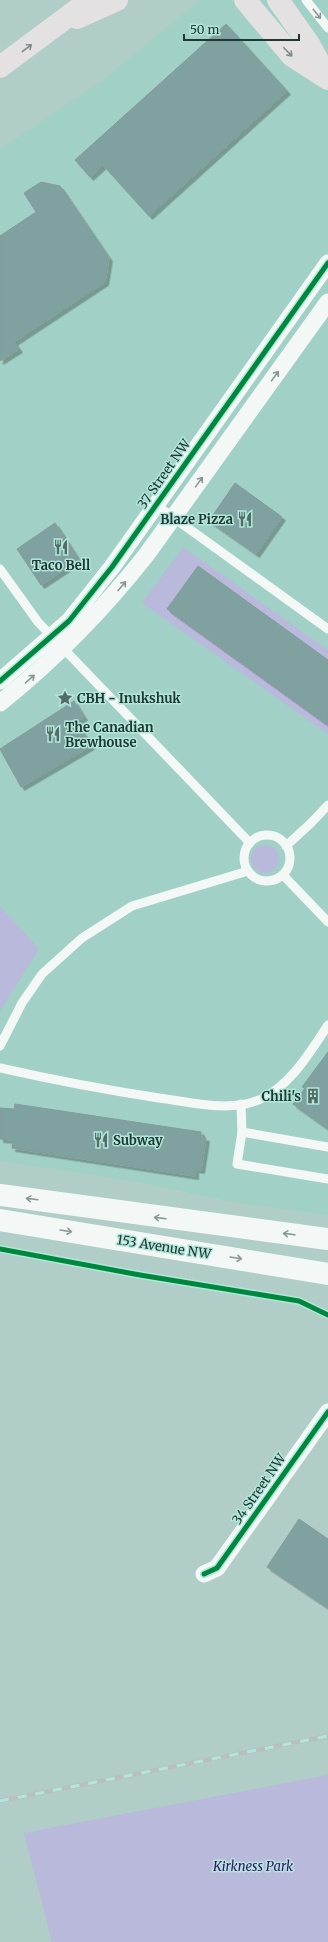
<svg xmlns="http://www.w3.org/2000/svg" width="328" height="1942" font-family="Merriweather,serif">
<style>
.built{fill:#a1d1c6}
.green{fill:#b8b9db}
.building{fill:#7fa19f;stroke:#849c99;filter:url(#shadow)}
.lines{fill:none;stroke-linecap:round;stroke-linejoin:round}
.service{stroke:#f3f8f7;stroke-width:9}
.minor{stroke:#f3f8f7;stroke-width:17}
.secondary{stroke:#f3f8f7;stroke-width:22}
.primary{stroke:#e3e1e2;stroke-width:22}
.rail-casing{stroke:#b8bfbe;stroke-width:4.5}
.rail{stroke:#b1e7db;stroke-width:3;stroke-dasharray:9;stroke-linecap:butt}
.cycleway-casing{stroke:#b1e7db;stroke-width:8}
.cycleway{stroke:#00873e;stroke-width:5}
.oneway{stroke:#8a9895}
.oneway2{stroke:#828c8a}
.labels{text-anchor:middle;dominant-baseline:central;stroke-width:3;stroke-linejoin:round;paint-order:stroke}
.street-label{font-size:13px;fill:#213733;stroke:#b1e7db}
.poi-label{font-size:13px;font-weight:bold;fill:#213733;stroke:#b1e7db;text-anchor:start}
.park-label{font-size:13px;font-style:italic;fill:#3d0a6e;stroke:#b1e7db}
</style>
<defs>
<filter id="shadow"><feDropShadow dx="3.5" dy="3.5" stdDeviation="0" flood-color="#0004"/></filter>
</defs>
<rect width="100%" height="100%" fill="#b1cdc7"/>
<path class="built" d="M200,0H328V1215L238,1203L132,1181L0,1161V149L104,79Z"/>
<g class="green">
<path d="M183,547L328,650V734L142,603Z"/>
<circle cx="265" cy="859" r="14"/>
<path d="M0,906L39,949L0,1011Z"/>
<path d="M328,1775V1942H52L24,1833Z"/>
</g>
<g class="building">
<path d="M226,24L287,91L149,216L103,165L90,177L75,160Z"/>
<path d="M41,182L60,186L109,258L105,282L14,342L19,349L0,361V236L36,212L24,193Z"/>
<path d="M235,483L282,517L256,554L209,521Z"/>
<path d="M55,523L79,560L41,585L17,549Z"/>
<path d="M198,566L328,660V725L167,609Z"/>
<path d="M74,701L84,717L76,722L91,746L21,787L0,749Z"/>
<path d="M328,1052V1129L293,1104L305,1088L302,1087Z"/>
<path d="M15,1104L201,1132V1137L206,1138L201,1170L195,1169V1176L12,1148L13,1140L0,1139V1108L14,1109Z"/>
<path d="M299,1519L328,1539V1608L267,1567Z"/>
</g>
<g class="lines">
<g class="service">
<path d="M306,0L328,28"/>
<path d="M156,505L328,629"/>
<path d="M0,569L38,622L250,843"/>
<circle cx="267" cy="858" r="23"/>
<path d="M286,846L311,823L328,805"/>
<path d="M283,875L328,922"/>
<path d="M0,1046L22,1003L42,974L82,938L132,906L248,871"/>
<path d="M0,1068C53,1080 105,1090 159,1098C191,1102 230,1113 261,1099C291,1085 310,1052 328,1025"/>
<path d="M241,1104L242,1132L237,1164L328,1179"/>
<path d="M242,1132L328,1147"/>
</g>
<g class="minor">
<path d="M0,681L69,621L112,567L328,263"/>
<path d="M0,703C55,659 103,610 147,554L328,302"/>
<path d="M204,1574L217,1568L328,1412"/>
</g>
<g class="secondary">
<path d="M0,1195L328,1239"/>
<path d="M0,1220L328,1274"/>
</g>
<g class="primary">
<path d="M245,0L292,56L328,79"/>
<path d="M278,0L309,44L327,77"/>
<path d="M77,18L117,0"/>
<path d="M0,67L90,0"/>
</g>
<g class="rail-casing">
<path id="rail" d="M0,1801L328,1736"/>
</g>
<use href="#rail" class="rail"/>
<g class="cycleway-casing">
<g id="cycleway">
<path d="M0,681L69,621L112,567L328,263"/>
<path d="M0,1249L140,1275L299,1301L328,1315"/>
<path d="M204,1574L217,1568L328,1412"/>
</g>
</g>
<use href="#cycleway" class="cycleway"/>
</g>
<defs><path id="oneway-shaft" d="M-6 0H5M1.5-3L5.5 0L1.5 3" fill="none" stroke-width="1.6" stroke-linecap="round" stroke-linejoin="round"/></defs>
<g class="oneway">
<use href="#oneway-shaft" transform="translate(317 14) rotate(51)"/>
<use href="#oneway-shaft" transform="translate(275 376) rotate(-54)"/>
<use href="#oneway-shaft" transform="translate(199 482) rotate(-54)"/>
<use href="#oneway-shaft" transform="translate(122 586) rotate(-50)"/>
<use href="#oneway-shaft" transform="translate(30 679) rotate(-41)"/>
<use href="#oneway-shaft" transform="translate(32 1199) rotate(-173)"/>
<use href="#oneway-shaft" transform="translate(160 1218) rotate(-173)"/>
<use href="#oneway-shaft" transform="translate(66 1231) rotate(9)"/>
<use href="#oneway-shaft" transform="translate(289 1234) rotate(-173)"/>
<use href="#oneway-shaft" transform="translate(236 1258) rotate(9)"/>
</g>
<g class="oneway2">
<use href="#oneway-shaft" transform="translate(27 48) rotate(-37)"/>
<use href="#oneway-shaft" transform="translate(288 52) rotate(46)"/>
</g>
<defs>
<g id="restaurant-bare" transform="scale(1.2)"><path d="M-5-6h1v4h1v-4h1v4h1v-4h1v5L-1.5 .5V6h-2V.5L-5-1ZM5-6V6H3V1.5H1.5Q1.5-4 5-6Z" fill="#536c67" stroke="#b1e7db" stroke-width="2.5" paint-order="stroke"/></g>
<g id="sight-bare" transform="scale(1.2)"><path d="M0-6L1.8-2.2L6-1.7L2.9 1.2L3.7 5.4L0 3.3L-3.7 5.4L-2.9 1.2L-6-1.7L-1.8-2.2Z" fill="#536c67" stroke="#b1e7db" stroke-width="2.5" paint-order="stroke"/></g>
<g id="building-bare" transform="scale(1.2)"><path d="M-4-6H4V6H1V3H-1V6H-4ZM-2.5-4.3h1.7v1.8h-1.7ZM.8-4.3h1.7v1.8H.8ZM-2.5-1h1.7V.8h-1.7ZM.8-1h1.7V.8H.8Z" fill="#536c67" stroke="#b1e7db" stroke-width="2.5" paint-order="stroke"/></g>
</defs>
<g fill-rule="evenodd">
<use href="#restaurant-bare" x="245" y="519"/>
<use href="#restaurant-bare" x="61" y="547"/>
<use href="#sight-bare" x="65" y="698"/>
<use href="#restaurant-bare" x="53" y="734"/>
<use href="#building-bare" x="313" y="1096"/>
<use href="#restaurant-bare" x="101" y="1140"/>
</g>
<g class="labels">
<g class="street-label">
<text transform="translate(164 474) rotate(-55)">37 Street NW</text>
<text transform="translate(164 1247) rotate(9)">153 Avenue NW</text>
<text transform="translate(259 1489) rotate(-55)">34 Street NW</text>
</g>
<g class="poi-label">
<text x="233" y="519" text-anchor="end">Blaze Pizza</text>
<text x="61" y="565" text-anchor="middle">Taco Bell</text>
<text x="77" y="698">CBH - Inukshuk</text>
<text x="65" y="727">The Canadian<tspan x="65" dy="15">Brewhouse</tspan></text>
<text x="301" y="1096" text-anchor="end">Chili's</text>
<text x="113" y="1140">Subway</text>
</g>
<g class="park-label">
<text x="253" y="1866">Kirkness Park</text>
</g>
</g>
<path d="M184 34v6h115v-6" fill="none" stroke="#213733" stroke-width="2"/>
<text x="190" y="34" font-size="12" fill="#213733" stroke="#b1e7db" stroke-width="3" paint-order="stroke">50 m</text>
</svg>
